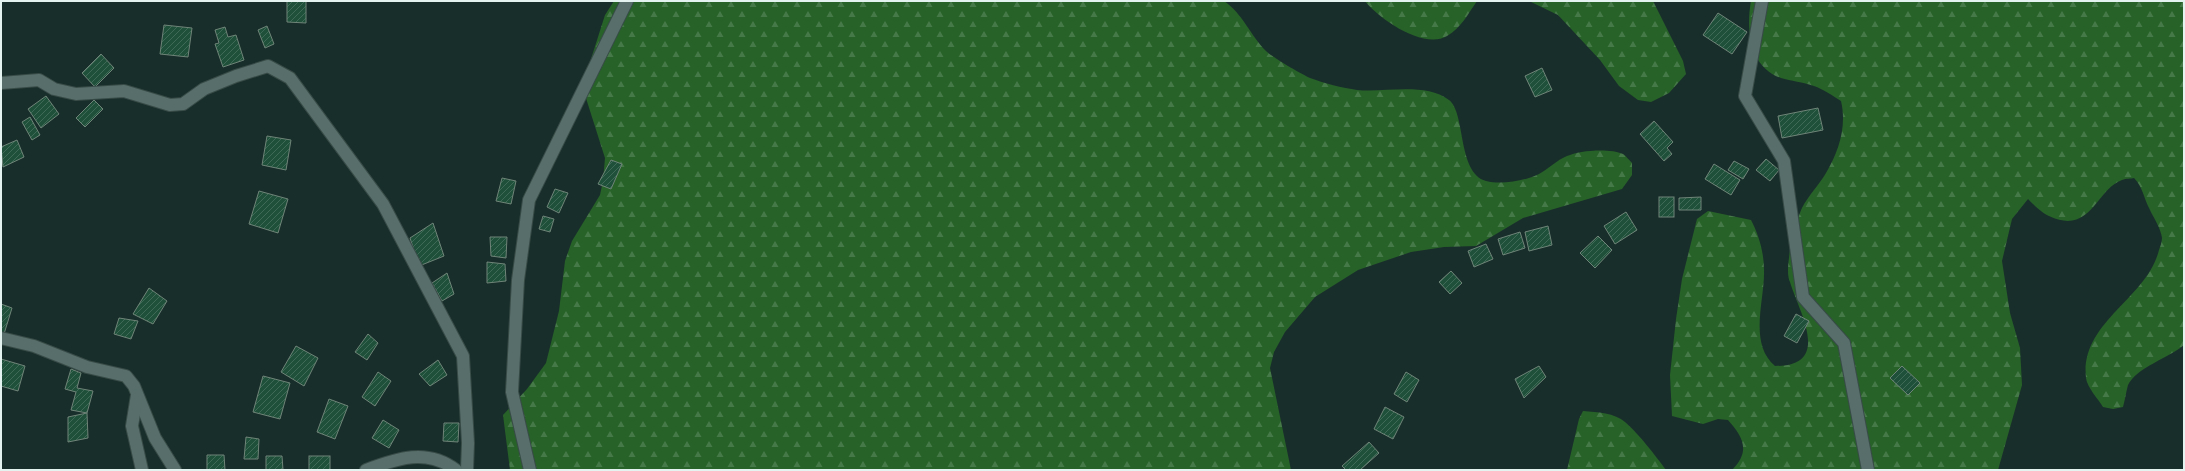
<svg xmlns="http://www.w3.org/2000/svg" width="2185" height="471" font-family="Manrope,sans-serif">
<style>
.forest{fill:url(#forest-firs)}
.building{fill:url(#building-hatch);stroke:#6f8479}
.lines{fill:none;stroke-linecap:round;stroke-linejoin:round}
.minor-casing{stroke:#384b47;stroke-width:14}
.minor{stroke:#576e6a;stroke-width:12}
</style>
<defs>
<pattern id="forest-firs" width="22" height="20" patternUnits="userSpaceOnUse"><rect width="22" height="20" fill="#276228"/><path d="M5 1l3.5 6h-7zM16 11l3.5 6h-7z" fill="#467948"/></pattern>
<pattern id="building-hatch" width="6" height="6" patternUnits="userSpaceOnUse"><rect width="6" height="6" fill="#1e503a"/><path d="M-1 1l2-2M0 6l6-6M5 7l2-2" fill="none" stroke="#3f6a57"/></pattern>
</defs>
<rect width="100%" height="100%" fill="#182e2a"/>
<g class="forest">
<path d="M614,1H1224C1243,14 1250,35 1266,51C1273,58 1301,74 1310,78C1323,83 1343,88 1357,90C1385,93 1425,82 1449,100C1466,113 1457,173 1486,181C1501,185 1525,181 1539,174C1548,169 1557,160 1567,156C1580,150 1610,148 1623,154C1626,156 1629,160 1632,163V175L1622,189L1523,218L1476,246L1444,247L1411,252L1358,270L1315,297L1285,332L1274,352L1270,368L1291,470H510L503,415L527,389L546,363L559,311L565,261L572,241L600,195L603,181L605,158L585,95L584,81L605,15Z"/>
<path d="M1365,1H1477C1468,14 1461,28 1447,36C1424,50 1379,19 1365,1Z"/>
<path d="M1529,1H1653L1683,61L1686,74L1669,93L1651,102L1638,100L1619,86L1600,60L1558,15Z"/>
<path d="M1751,1H2184V345C2170,357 2136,368 2128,385C2126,392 2125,400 2123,407L2113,409L2103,407C2098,399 2087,387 2086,378C2080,322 2147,299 2159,250C2160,247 2162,242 2162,238C2161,229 2154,218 2150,210C2144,199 2143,187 2134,178C2131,179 2126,178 2122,180C2096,189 2091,236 2049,216C2042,213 2034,205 2028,199L2012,219L2002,261L2010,313L2020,348L2022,385L1998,470H1732C1751,451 1743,437 1728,420L1718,419L1703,424L1672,416L1670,375L1676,319L1682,279L1697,219L1708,211L1751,220C1759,235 1764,253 1764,270C1765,300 1748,343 1775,366C1833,366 1799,312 1790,282C1787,276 1788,265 1789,258C1790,246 1797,219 1802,208C1808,196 1819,185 1826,173C1839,151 1847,126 1841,101C1833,96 1823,89 1814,86C1803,82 1791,81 1781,78C1749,67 1746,29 1751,1Z"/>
<path d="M1583,411C1597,412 1615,413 1625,422C1638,433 1656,456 1666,470H1567L1579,419Z"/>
</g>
<g class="building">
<path d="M287,1H306V23L287,22Z"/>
<path d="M1718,13L1747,32L1732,54L1703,35Z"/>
<path d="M164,25L192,28L188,57L160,54Z"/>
<path d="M267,26L274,44L265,48L258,30Z"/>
<path d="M225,27L228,37L236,35L244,60L223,67L215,44L219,43L215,30Z"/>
<path d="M101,54L114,68L95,87L82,73Z"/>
<path d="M1542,68L1552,90L1535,97L1525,76Z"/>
<path d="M46,96L59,114L41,128L28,109Z"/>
<path d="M94,100L103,109L85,127L76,118Z"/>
<path d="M1818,108L1823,130L1782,138L1778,116Z"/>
<path d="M30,117L40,135L32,140L22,122Z"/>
<path d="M1654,121L1673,142L1667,148L1672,154L1664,161L1640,134Z"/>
<path d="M267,136L291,140L286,170L262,165Z"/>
<path d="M17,140L24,157L3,167L1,147Z"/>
<path d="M1766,159L1779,170L1770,181L1756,170Z"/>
<path d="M611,160L622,164L611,189L598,184Z"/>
<path d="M1734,161L1749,169L1743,179L1728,170Z"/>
<path d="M1714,164L1740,180L1731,195L1705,179Z"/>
<path d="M502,178L516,181L511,204L496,201Z"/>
<path d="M555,189L568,193L559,213L547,207Z"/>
<path d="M259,191L288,199L278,233L249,224Z"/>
<rect x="1659" y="197" width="15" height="20"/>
<path d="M1701,197V210H1679V198Z"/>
<path d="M1626,212L1637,230L1615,244L1604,226Z"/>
<path d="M543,216L554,219L550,232L539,229Z"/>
<path d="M433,223L444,256L419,266L410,238Z"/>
<path d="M1548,226L1552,245L1529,251L1525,232Z"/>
<path d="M1520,232L1525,248L1503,255L1498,239Z"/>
<path d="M1598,236L1612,250L1595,268L1580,253Z"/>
<path d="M490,237H507L506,258L491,256Z"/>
<path d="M1486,244L1493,259L1474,267L1468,251Z"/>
<path d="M487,262L505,264L506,281L487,283Z"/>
<path d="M1451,271L1462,283L1450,294L1439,282Z"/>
<path d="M447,273L454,294L442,301L432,283Z"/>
<path d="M149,288L167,301L153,324L133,314Z"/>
<path d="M1,304L12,308L4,334L1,333Z"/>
<path d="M1796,314L1809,321L1797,343L1784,336Z"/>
<path d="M119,318L138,321L131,339L114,334Z"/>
<path d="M368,334L378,343L367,360L355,352Z"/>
<path d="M296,346L318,358L304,386L281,372Z"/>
<path d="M1,359L25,366L18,391L1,386Z"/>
<path d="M438,360L447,375L430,386L419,374Z"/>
<path d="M1539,366L1546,377L1524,398L1515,379Z"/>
<path d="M1902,366L1920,383L1908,395L1890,378Z"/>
<path d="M71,369L81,373L77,388L93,391L87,413L71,410L76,392L65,389Z"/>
<path d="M378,372L391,381L375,406L362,397Z"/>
<path d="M1406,372L1419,380L1407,402L1394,394Z"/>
<path d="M263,376L290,383L280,419L253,412Z"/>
<path d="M329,399L348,406L335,439L317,432Z"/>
<path d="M1385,407L1404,417L1393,439L1374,429Z"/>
<path d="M87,413L88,438L68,442V417Z"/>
<path d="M383,420L399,430L389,448L372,438Z"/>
<path d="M444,423H459L458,442L443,441Z"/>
<path d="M246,437L259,439L258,459H244Z"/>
<path d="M1369,442L1379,453L1360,470H1346L1342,466Z"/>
<path d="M207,455H224L225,470H207Z"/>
<path d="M266,456H282L283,470H266Z"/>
<rect x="309" y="456" width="21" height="14"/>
</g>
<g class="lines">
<g class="minor-casing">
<g id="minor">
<path d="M1762,1L1745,96L1784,161L1803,297L1844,343L1868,470"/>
<path d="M1,83L39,80L54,89L76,94L124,91L170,105L183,104L204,89L236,76L268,66L290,78L383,204L463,356L468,443L467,470"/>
<path d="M1,338L34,346L87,367L126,376L134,386L155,438L175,470"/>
<path d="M137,395L132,426L142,470"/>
<path d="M366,470C398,458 427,448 456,470"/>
<path d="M530,470L512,392L518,280L529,200L627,1"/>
</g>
</g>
<use href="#minor" class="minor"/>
</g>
<rect width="2185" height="471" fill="none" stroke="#e5f3f0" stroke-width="4"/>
</svg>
